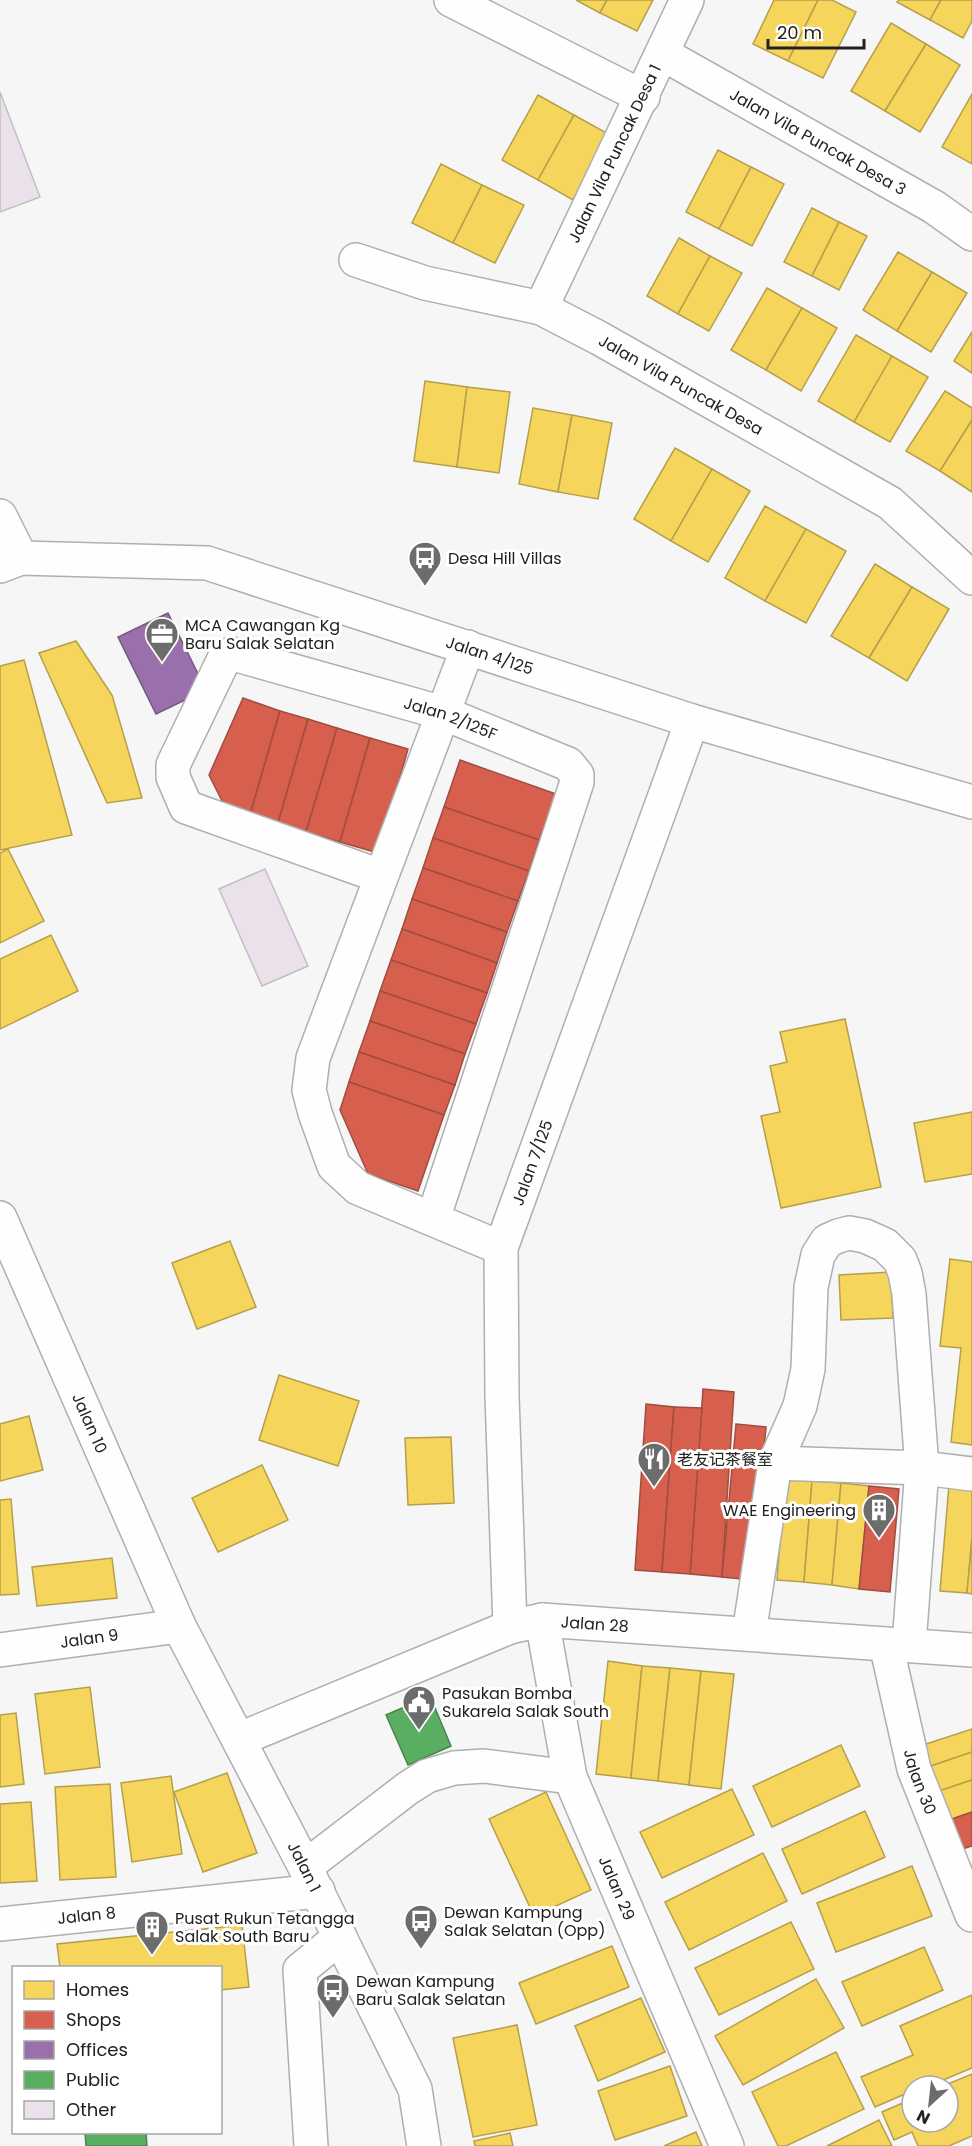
<svg xmlns="http://www.w3.org/2000/svg" width="972" height="2146" font-family="Poppins,'Noto Sans SC',sans-serif">
<style>
.homes{fill:#f6d55c;stroke:#b69f4b;stroke-width:1.5}
.shops{fill:#d6604d;stroke:#a04d40;stroke-width:1.5}
.offices{fill:#9970ab;stroke:#755882;stroke-width:1.5}
.public{fill:#5aae61;stroke:#49844e;stroke-width:1.5}
.building{fill:#ebe1ea;stroke:#c1bfc0;stroke-width:1.5}
.lines{fill:none;stroke-linecap:round;stroke-linejoin:round}
.minor-casing{stroke:#afaeb0;stroke-width:36}
.minor{stroke:#fefefe;stroke-width:33}
.labels{text-anchor:middle;dominant-baseline:central;stroke-width:6;stroke-linejoin:round;paint-order:stroke}
.street-label{font-size:16px;fill:#222122;stroke:#fff}
.poi-label{font-size:16px;fill:#222122;stroke:#fff;text-anchor:start}
</style>
<rect width="100%" height="100%" fill="#f7f6f7"/>
<g class="homes">
<path d="M576,0H607L600,13Z"/>
<path d="M607,0H653L637,31L600,13Z"/>
<path d="M774,0H818L788,61L753,44Z"/>
<path d="M818,0H832L856,12L823,78L788,61Z"/>
<path d="M899,0H941L930,20L897,2Z"/>
<path d="M941,0H972V21L963,38L930,20Z"/>
<path d="M891,23L926,44L885,111L851,91Z"/>
<path d="M926,44L960,65L920,132L885,111Z"/>
<path d="M972,94V164L942,147Z"/>
<path d="M538,95L574,115L538,180L502,160Z"/>
<path d="M574,115L610,135L573,200L538,180Z"/>
<path d="M718,150L751,167L719,229L686,212Z"/>
<path d="M441,164L482,185L453,243L412,223Z"/>
<path d="M751,167L784,184L752,246L719,229Z"/>
<path d="M482,185L524,205L495,263L453,243Z"/>
<path d="M812,208L839,222L812,276L784,262Z"/>
<path d="M839,222L867,236L839,290L812,276Z"/>
<path d="M679,238L710,256L678,314L647,296Z"/>
<path d="M898,252L932,272L897,331L863,310Z"/>
<path d="M710,256L742,273L709,331L678,314Z"/>
<path d="M932,272L967,293L931,352L897,331Z"/>
<path d="M767,288L802,308L766,370L731,350Z"/>
<path d="M802,308L837,328L801,391L766,370Z"/>
<path d="M972,332V373L954,361Z"/>
<path d="M856,335L892,356L854,422L818,401Z"/>
<path d="M892,356L928,377L890,442L854,422Z"/>
<path d="M425,381L467,387L457,467L414,461Z"/>
<path d="M467,387L510,392L499,473L457,467Z"/>
<path d="M945,391L972,408V420L940,471L906,451Z"/>
<path d="M533,408L572,415L558,492L519,484Z"/>
<path d="M572,415L612,423L598,499L558,492Z"/>
<path d="M972,420V492L940,471Z"/>
<path d="M675,448L712,469L671,541L634,519Z"/>
<path d="M712,469L750,491L708,562L671,541Z"/>
<path d="M765,506L806,529L765,601L725,578Z"/>
<path d="M806,529L846,551L806,623L765,601Z"/>
<path d="M875,564L912,587L869,658L831,636Z"/>
<path d="M912,587L949,609L907,681L869,658Z"/>
<path d="M76,641L112,695L142,798L107,803L39,653Z"/>
<path d="M24,660L72,835L0,850V666Z"/>
<path d="M8,849L44,921L0,943V853Z"/>
<path d="M51,935L78,991L0,1029V959Z"/>
<path d="M845,1019L881,1187L781,1208L761,1116L780,1112L770,1066L787,1062L780,1032Z"/>
<path d="M972,1112V1174L925,1182L914,1123Z"/>
<path d="M230,1241L256,1307L197,1329L172,1263Z"/>
<path d="M950,1259L972,1262V1445L951,1442L961,1348L940,1346Z"/>
<path d="M891,1272L893,1318L841,1320L839,1275Z"/>
<path d="M279,1375L359,1401L338,1466L259,1440Z"/>
<path d="M29,1416L43,1470L0,1481V1424Z"/>
<path d="M451,1437L454,1503L408,1505L405,1438Z"/>
<path d="M262,1465L288,1520L218,1552L192,1498Z"/>
<path d="M785,1478L812,1481L804,1582L777,1580Z"/>
<path d="M812,1481L841,1483L832,1585L804,1582Z"/>
<path d="M841,1483L869,1486L859,1589L832,1585Z"/>
<path d="M949,1485L972,1487V1538L967,1593L940,1591Z"/>
<path d="M11,1499L19,1594L0,1595V1500Z"/>
<path d="M972,1538V1594L967,1593Z"/>
<path d="M112,1558L117,1598L37,1606L32,1567Z"/>
<path d="M608,1661L642,1666L631,1778L596,1774Z"/>
<path d="M642,1666L670,1668L658,1781L631,1778Z"/>
<path d="M670,1668L701,1671L689,1785L658,1781Z"/>
<path d="M701,1671L734,1674L721,1789L689,1785Z"/>
<path d="M90,1687L100,1767L45,1774L35,1694Z"/>
<path d="M16,1713L24,1784L0,1787V1715Z"/>
<path d="M972,1729V1752L931,1766L923,1745Z"/>
<path d="M841,1745L860,1786L772,1827L753,1786Z"/>
<path d="M972,1752V1780L939,1791L931,1766Z"/>
<path d="M227,1773L257,1853L203,1872L174,1792Z"/>
<path d="M171,1776L182,1854L132,1862L121,1783Z"/>
<path d="M972,1780V1812L949,1820L939,1791Z"/>
<path d="M110,1784L116,1877L60,1880L55,1787Z"/>
<path d="M732,1789L754,1835L662,1878L640,1832Z"/>
<path d="M546,1792L591,1890L534,1916L489,1819Z"/>
<path d="M31,1802L37,1881L0,1883V1804Z"/>
<path d="M865,1811L885,1857L802,1894L782,1849Z"/>
<path d="M763,1853L787,1901L689,1950L665,1902Z"/>
<path d="M912,1866L932,1916L836,1952L817,1903Z"/>
<path d="M791,1922L814,1969L719,2015L695,1968Z"/>
<path d="M242,1925L249,1987L220,1990V1968H60L57,1944Z"/>
<path d="M612,1946L629,1987L536,2024L519,1983Z"/>
<path d="M924,1947L943,1990L862,2026L842,1982Z"/>
<path d="M816,1979L844,2028L743,2085L715,2036Z"/>
<path d="M972,1995V2068L929,2086H912V2091L875,2107L861,2077L913,2055L900,2026Z"/>
<path d="M641,1998L665,2052L598,2081L575,2026Z"/>
<path d="M517,2025L537,2125L473,2137L453,2038Z"/>
<path d="M836,2052L864,2109L786,2146H778L752,2092Z"/>
<path d="M670,2066L687,2116L615,2140L598,2091Z"/>
<path d="M972,2074V2136L949,2146H918L912,2132L894,2140L882,2112L912,2099V2122H948V2086H943Z"/>
<path d="M879,2120L892,2146H827Z"/>
<path d="M696,2132L702,2146H664Z"/>
<path d="M510,2133L513,2146H475L474,2141Z"/>
</g>
<g class="shops">
<path d="M243,698L280,711L250,815L225,807L209,775Z"/>
<path d="M280,711L308,719L278,823L250,815Z"/>
<path d="M308,719L337,728L306,832L278,823Z"/>
<path d="M337,728L370,738L340,842L306,832Z"/>
<path d="M370,738L408,749L378,853L340,842Z"/>
<path d="M460,760L556,794L539,840L444,807Z"/>
<path d="M444,807L539,840L529,871L433,838Z"/>
<path d="M433,838L529,871L518,901L423,868Z"/>
<path d="M423,868L518,901L507,932L412,899Z"/>
<path d="M412,899L507,932L497,963L402,929Z"/>
<path d="M402,929L497,963L487,993L391,960Z"/>
<path d="M391,960L487,993L476,1024L380,991Z"/>
<path d="M380,991L476,1024L465,1054L370,1021Z"/>
<path d="M370,1021L465,1054L455,1085L359,1052Z"/>
<path d="M359,1052L455,1085L444,1115L349,1082Z"/>
<path d="M349,1082L444,1115L418,1191L368,1174L340,1110Z"/>
<path d="M703,1389L734,1392L722,1577L690,1574Z"/>
<path d="M646,1404L674,1407L662,1572L635,1570Z"/>
<path d="M674,1407L702,1408L690,1574L662,1572Z"/>
<path d="M736,1424L766,1427L752,1580L722,1577Z"/>
<path d="M869,1486L899,1489L890,1592L859,1589Z"/>
<path d="M972,1812V1846L959,1850L949,1820Z"/>
</g>
<path class="offices" d="M168,613L206,690L156,714L118,637Z"/>
<g class="public">
<path d="M430,1696L451,1746L408,1765L386,1715Z"/>
<path d="M85,2132H146L147,2146H86Z"/>
</g>
<g class="building">
<path d="M0,92L40,197L0,212Z"/>
<path d="M265,869L308,966L262,986L219,889Z"/>
</g>
<g class="lines">
<g class="minor-casing">
<g id="minor">
<path d="M451,0L643,97"/>
<path id="s1" d="M663,54L934,207L972,234"/>
<path id="s2" d="M356,260L425,283L541,308L599,338L890,503L972,578"/>
<path id="s3" d="M541,308L687,0"/>
<path d="M0,516L21,558"/>
<path id="s4" d="M0,566L21,558L207,563L692,721L972,802"/>
<path d="M468,647L313,1058L309,1090L315,1113L334,1166L358,1188L501,1248"/>
<path id="s5" d="M380,876L186,807L173,777V765L225,657L231,654L237,655L443,713L568,764L577,775V782L433,1219"/>
<path id="s6" d="M0,1218L179,1626L305,1867L415,2089L424,2146"/>
<path d="M775,1463L922,1468L972,1474"/>
<path id="s7" d="M542,1620L570,1777L727,2146"/>
<path id="s8" d="M510,1627L502,1396L501,1248L692,721"/>
<path d="M749,1634L775,1463L800,1406L808,1369L811,1287L818,1255L827,1241L838,1236L849,1233L865,1236L885,1245L900,1260L905,1273L909,1294L922,1468L909,1645"/>
<path id="s9" d="M886,1644L914,1769L972,1915"/>
<path id="s10" d="M0,1650L179,1626"/>
<path id="s11" d="M240,1739L510,1627L542,1620L972,1650"/>
<path d="M305,1867L408,1788L427,1776L454,1768L484,1766L570,1777"/>
<path id="s12" d="M0,1924L318,1891"/>
<path d="M311,2146L300,1970L340,1937"/>
</g>
</g>
<use href="#minor" class="minor"/>
</g>
<defs>
<g id="bus-pin" transform="scale(1.725)"><path d="M0 17L-7.5 6A9.5 9.5 0 1 1 7.5 6Z" fill="#6d6c6d" stroke="#fff"/><path d="M-5-6H5V4H4V6H2V4H-2V6H-4V4H-5ZM-3.5-4V0h7V-4ZM-3.5 1.2v1.5H-2V1.2ZM2 1.2v1.5H3.5V1.2Z" fill="#fff"/></g>
<g id="office-pin" transform="scale(1.725)"><path d="M0 17L-7.5 6A9.5 9.5 0 1 1 7.5 6Z" fill="#6d6c6d" stroke="#fff"/><path d="M-6-3h4V-5.5h4V-3h4V5H-6ZM-1-4.5V-3h2v-1.5ZM-6 0V1H6V0Z" fill="#fff"/></g>
<g id="restaurant-pin" transform="scale(1.725)"><path d="M0 17L-7.5 6A9.5 9.5 0 1 1 7.5 6Z" fill="#6d6c6d" stroke="#fff"/><path d="M-5-6h1v4h1v-4h1v4h1v-4h1v5L-1.5 .5V6h-2V.5L-5-1ZM5-6V6H3V1.5H1.5Q1.5-4 5-6Z" fill="#fff"/></g>
<g id="building-pin" transform="scale(1.725)"><path d="M0 17L-7.5 6A9.5 9.5 0 1 1 7.5 6Z" fill="#6d6c6d" stroke="#fff"/><path d="M-4-6H4V6H1V3H-1V6H-4ZM-2.5-4.3h1.7v1.8h-1.7ZM.8-4.3h1.7v1.8H.8ZM-2.5-1h1.7V.8h-1.7ZM.8-1h1.7V.8H.8Z" fill="#fff"/></g>
<g id="civic-pin" transform="scale(1.725)"><path d="M0 17L-7.5 6A9.5 9.5 0 1 1 7.5 6Z" fill="#6d6c6d" stroke="#fff"/><path d="M-.6-6.5H3V-4.5H.6V-3L4-1V1h2V6H-6V1h2V-1L-.6-3ZM-1.2 2.5V6h2.4V2.5Z" fill="#fff"/></g>
</defs>
<g fill-rule="evenodd">
<use href="#bus-pin" x="425" y="558"/>
<use href="#office-pin" x="162" y="634"/>
<use href="#restaurant-pin" x="654" y="1459"/>
<use href="#building-pin" x="879" y="1510"/>
<use href="#civic-pin" x="419" y="1702"/>
<use href="#bus-pin" x="421" y="1921"/>
<use href="#building-pin" x="152" y="1927"/>
<use href="#bus-pin" x="333" y="1990"/>
</g>
<g class="labels">
<g class="street-label">
<text stroke="none"><textPath href="#s1" startOffset="178">Jalan Vila Puncak Desa 3</textPath></text>
<text stroke="none"><textPath href="#s3" startOffset="171">Jalan Vila Puncak Desa 1</textPath></text>
<text stroke="none"><textPath href="#s2" startOffset="351">Jalan Vila Puncak Desa</textPath></text>
<text stroke="none"><textPath href="#s4" startOffset="506">Jalan 4/125</textPath></text>
<text stroke="none"><textPath href="#s5" startOffset="606">Jalan 2/125F</textPath></text>
<text stroke="none"><textPath href="#s8" startOffset="470">Jalan 7/125</textPath></text>
<text stroke="none"><textPath href="#s6" startOffset="224">Jalan 10</textPath></text>
<text stroke="none"><textPath href="#s11" startOffset="378">Jalan 28</textPath></text>
<text stroke="none"><textPath href="#s10" startOffset="90">Jalan 9</textPath></text>
<text stroke="none"><textPath href="#s9" startOffset="142">Jalan 30</textPath></text>
<text stroke="none"><textPath href="#s6" startOffset="717">Jalan 1</textPath></text>
<text stroke="none"><textPath href="#s7" startOffset="280">Jalan 29</textPath></text>
<text stroke="none"><textPath href="#s12" startOffset="87">Jalan 8</textPath></text>
</g>
<g class="poi-label">
<text x="448" y="558">Desa Hill Villas</text>
<text x="185" y="625">MCA Cawangan Kg<tspan x="185" dy="18">Baru Salak Selatan</tspan></text>
<text x="677" y="1459">老友记茶餐室</text>
<text x="856" y="1510" text-anchor="end">WAE Engineering</text>
<text x="442" y="1693">Pasukan Bomba<tspan x="442" dy="18">Sukarela Salak South</tspan></text>
<text x="444" y="1912">Dewan Kampung<tspan x="444" dy="18">Salak Selatan (Opp)</tspan></text>
<text x="175" y="1918">Pusat Rukun Tetangga<tspan x="175" dy="18">Salak South Baru</tspan></text>
<text x="356" y="1981">Dewan Kampung<tspan x="356" dy="18">Baru Salak Selatan</tspan></text>
</g>
</g>
<rect x="12" y="1966" width="210" height="168" fill="#ffffff" stroke="#a7a6a7" stroke-width="1.5"/>
<rect x="24" y="1981" width="30" height="18" fill="#f6d55c" stroke="#a7a6a7" stroke-width="1.5"/>
<text x="66" y="1996" font-size="18" fill="#222122">Homes</text>
<rect x="24" y="2011" width="30" height="18" fill="#d6604d" stroke="#a7a6a7" stroke-width="1.5"/>
<text x="66" y="2026" font-size="18" fill="#222122">Shops</text>
<rect x="24" y="2041" width="30" height="18" fill="#9970ab" stroke="#a7a6a7" stroke-width="1.5"/>
<text x="66" y="2056" font-size="18" fill="#222122">Offices</text>
<rect x="24" y="2071" width="30" height="18" fill="#5aae61" stroke="#a7a6a7" stroke-width="1.5"/>
<text x="66" y="2086" font-size="18" fill="#222122">Public</text>
<rect x="24" y="2101" width="30" height="18" fill="#ebe1ea" stroke="#a7a6a7" stroke-width="1.5"/>
<text x="66" y="2116" font-size="18" fill="#222122">Other</text>
<g transform="translate(930 2104) rotate(207)"><circle r="28" fill="#ffffff" stroke="#a7a6a7" stroke-width="1.5"/>
<path d="M0-4.5L10 22L0 15L-10 22Z" fill="#6d6c6d"/>
<text y="-9" font-size="16" font-weight="bold" text-anchor="middle" fill="#222122">N</text>
</g>
<path d="M768 39v9h96v-9" fill="none" stroke="#222122" stroke-width="3"/>
<text x="777" y="39" font-size="18" fill="#222122" stroke="#ffffff" stroke-width="4.5" paint-order="stroke">20 m</text>
</svg>
